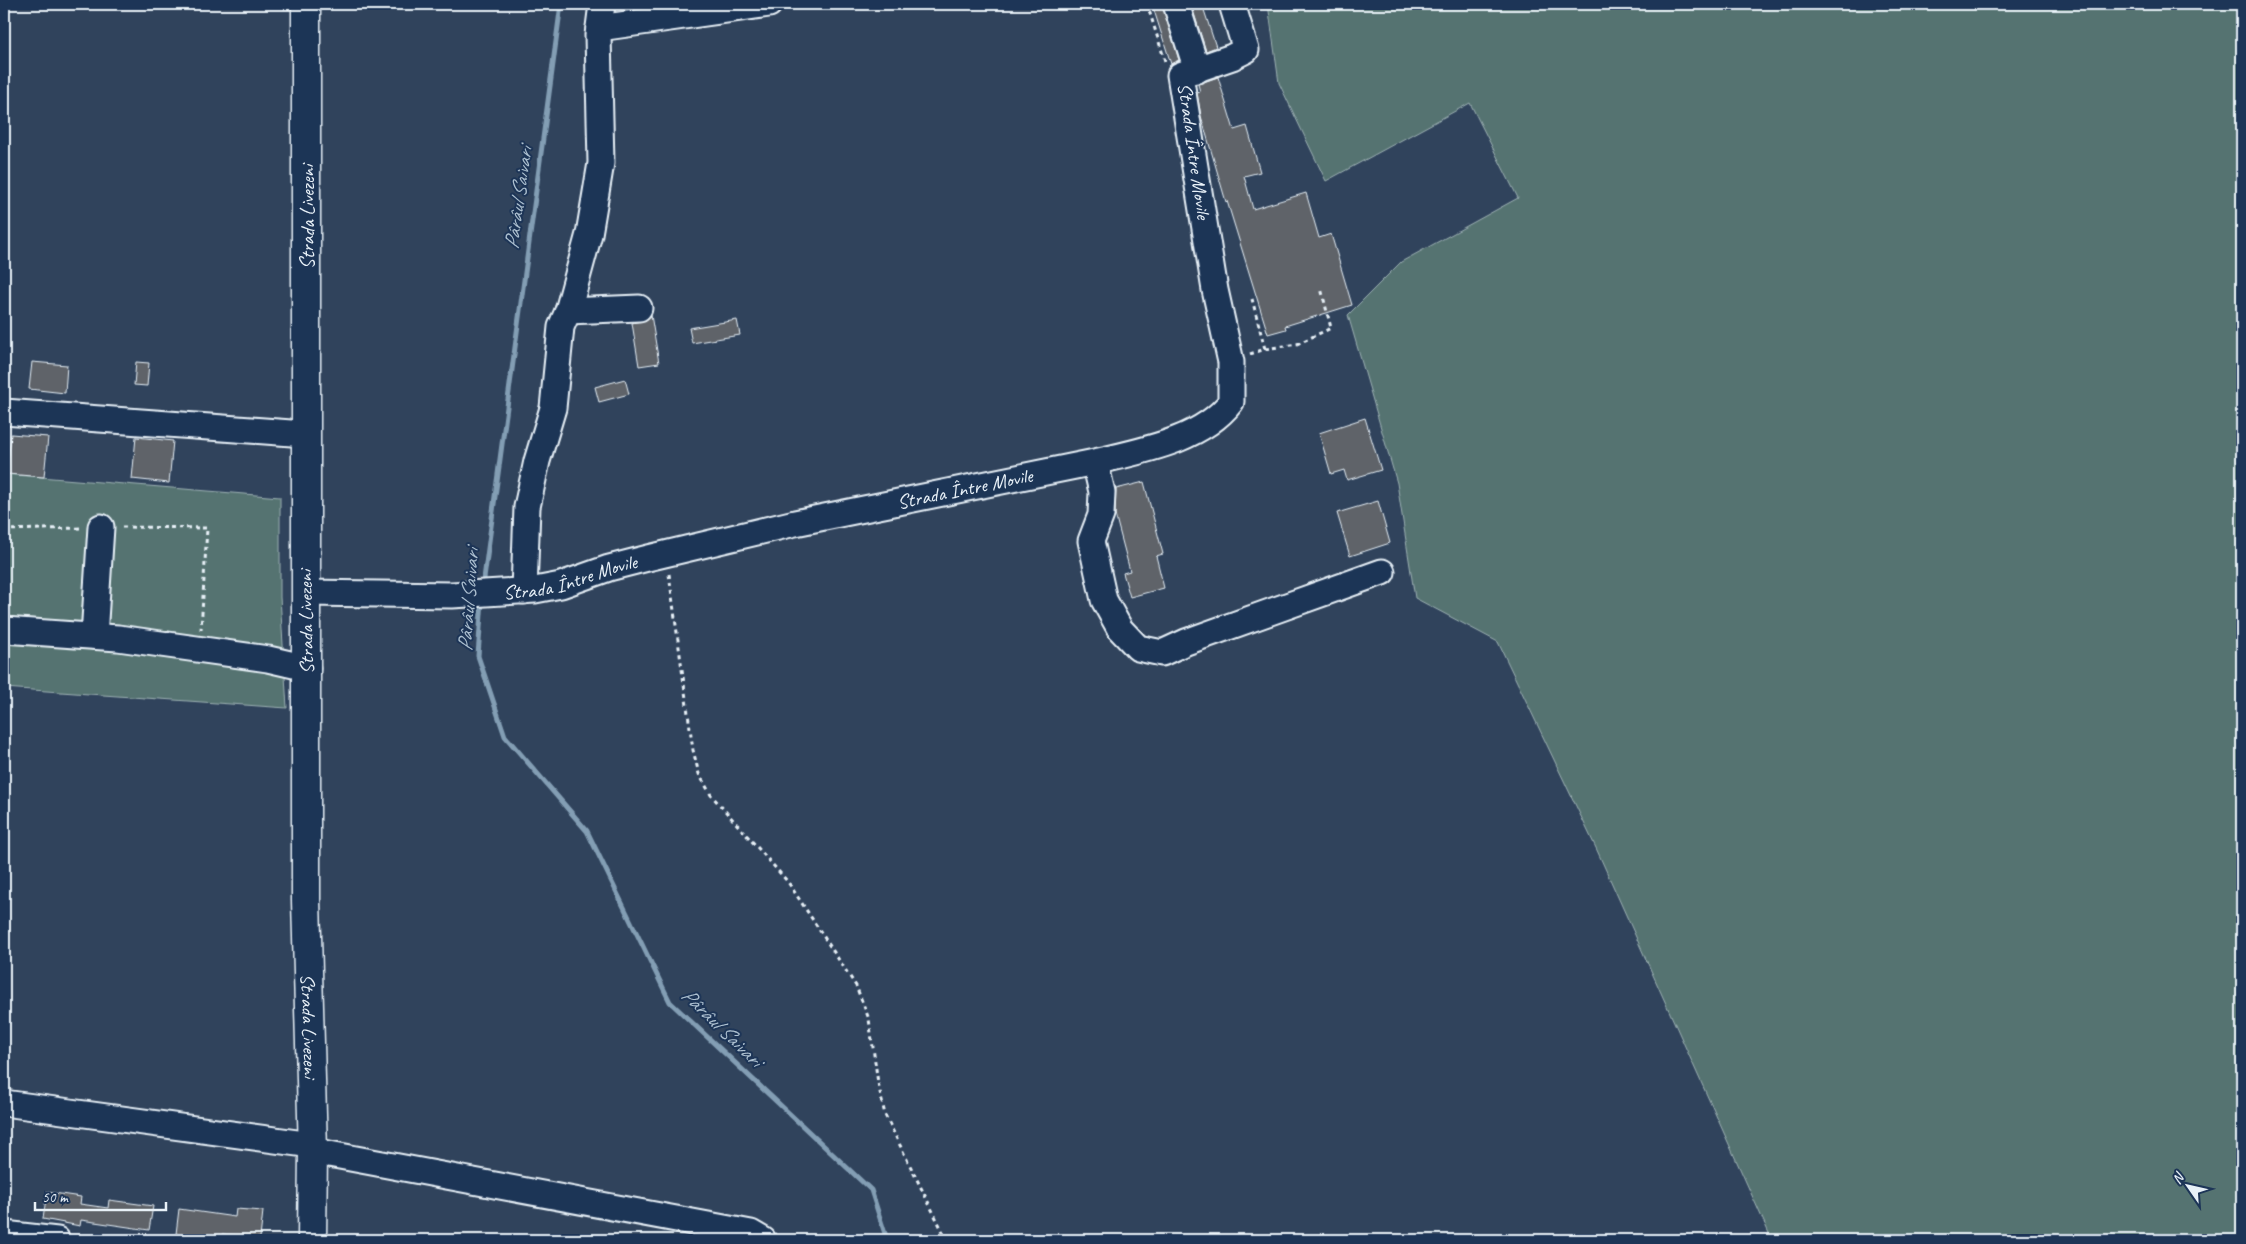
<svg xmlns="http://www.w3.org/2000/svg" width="2246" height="1244" font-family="Caveat,sans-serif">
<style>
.green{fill:#557371;stroke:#9eb2b4}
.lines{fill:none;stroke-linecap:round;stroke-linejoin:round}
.stream{stroke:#839eb4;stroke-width:5}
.building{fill:#5e6369;stroke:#e8f1f8}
.minor-casing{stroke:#e8f1f8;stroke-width:29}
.major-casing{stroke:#e8f1f8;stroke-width:31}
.path{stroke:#e8f1f8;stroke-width:3;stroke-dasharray:4 4;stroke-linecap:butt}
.minor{stroke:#1d3557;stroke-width:25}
.major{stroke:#1d3557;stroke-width:28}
.labels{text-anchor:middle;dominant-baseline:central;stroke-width:4;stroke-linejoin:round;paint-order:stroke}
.street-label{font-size:20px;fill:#e8f1f8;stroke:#1d3557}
.water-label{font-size:21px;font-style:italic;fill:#adc0d0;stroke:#1d3557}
</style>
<rect width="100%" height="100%" fill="#30435c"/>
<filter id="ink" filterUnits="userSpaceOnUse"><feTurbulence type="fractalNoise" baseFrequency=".02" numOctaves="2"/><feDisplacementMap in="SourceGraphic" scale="10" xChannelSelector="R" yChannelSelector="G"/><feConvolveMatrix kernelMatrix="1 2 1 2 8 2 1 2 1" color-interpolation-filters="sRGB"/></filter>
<g filter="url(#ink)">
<g class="green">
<path d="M1268,4H2242V1240H1772L1596,848L1498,642L1415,598L1397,483L1348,315L1401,262L1518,198L1470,103L1326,181L1279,83Z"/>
<path d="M4,474L280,497V597L287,708L4,688Z"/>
</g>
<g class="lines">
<g class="stream">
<path d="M483,586L561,4"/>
<path d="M482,600L478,656L505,736L587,831L670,1002L871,1190L887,1240"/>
</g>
</g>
<g class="building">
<path d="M1152,4H1162L1179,60L1171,64Z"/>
<path d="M1191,4H1202L1216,47L1206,51Z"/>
<path d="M1218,77L1234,130L1247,126L1260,172L1244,176L1253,209L1306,193L1319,238L1331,234L1352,305L1285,326L1286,329L1268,334L1227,201L1226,202L1201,116L1197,93L1200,92L1198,84Z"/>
<path d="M651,315L659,363L639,366L632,323L646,320Z"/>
<path d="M737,320L740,335L692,343L689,328Z"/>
<path d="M32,362L67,365L65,393L29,389Z"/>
<path d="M136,362L149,363L147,386L134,385Z"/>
<path d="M625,379L629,394L599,402L595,387Z"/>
<path d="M1365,418L1381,470L1347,480L1344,470L1331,474L1319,433Z"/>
<path d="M11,434L48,437L44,477L7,474Z"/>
<path d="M136,437L173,441L169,483L132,479Z"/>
<path d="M1144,482L1163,554L1156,556L1164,588L1130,597L1123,573L1130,571L1115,514L1116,489Z"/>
<path d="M1378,501L1390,543L1350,556L1337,513Z"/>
<path d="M47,1192L81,1197L80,1204L108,1208L109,1200L153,1206L149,1230L81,1220L80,1226L43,1219Z"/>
<path d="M179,1209L235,1217L236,1209L263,1211L260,1238L222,1234L221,1240H205V1238L176,1234Z"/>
</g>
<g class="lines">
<g class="minor-casing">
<g id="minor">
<path d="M1176,4L1197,70"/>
<path d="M599,28L769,4"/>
<path d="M568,311L639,308"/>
<path d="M4,412L305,434"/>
<path d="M1095,462L1102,492L1101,515L1091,541L1104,600L1120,629L1138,648L1162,653L1186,642L1382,572"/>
<path d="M524,591L527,507L537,461L553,408L561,327L568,311L589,234L601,163L598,35L602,4"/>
<path id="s1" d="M306,593L452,595L535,590L561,585L609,568L648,558L795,523L1095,462C1140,451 1201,441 1231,402V362L1215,290L1180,75L1232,57L1246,50L1232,4"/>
<path d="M4,630L118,638L268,659L307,668"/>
<path d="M94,636L101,527"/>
<path d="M4,1103L312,1145"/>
<path d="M313,1151L751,1233L763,1240"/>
<path d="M4,1234L57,1240"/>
</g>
</g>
<g class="major-casing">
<g id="major">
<path id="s2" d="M306,4V900L313,1151L312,1240"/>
</g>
</g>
<g class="path">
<path d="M1147,4L1165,61"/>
<path d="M1265,349L1297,344L1331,328L1321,288"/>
<path d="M1250,354L1265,349L1252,299"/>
<path d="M122,527L207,528L201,630"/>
<path d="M4,530L81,528"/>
<path d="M669,574L693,750L699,774L711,795L788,882L856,986L869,1019L878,1083L885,1115L947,1240"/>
</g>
<use href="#minor" class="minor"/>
<use href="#major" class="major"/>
</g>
</g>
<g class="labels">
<g class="street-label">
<text transform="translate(1194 151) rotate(82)">Strada Între Movile</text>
<text transform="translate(307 217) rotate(-90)">Strada Livezeni</text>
<text stroke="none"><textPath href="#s1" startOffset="671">Strada Între Movile</textPath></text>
<text stroke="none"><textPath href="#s1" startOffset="266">Strada Între Movile</textPath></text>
<text transform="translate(306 622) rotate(-91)">Strada Livezeni</text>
<text stroke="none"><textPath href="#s2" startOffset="1022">Strada Livezeni</textPath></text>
</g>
<g class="water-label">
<text transform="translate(518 198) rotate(-82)">Pârâul Saivari</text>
<text transform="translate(468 600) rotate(-86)">Pârâul Saivari</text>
<text transform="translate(722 1027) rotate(44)">Pârâul Saivari</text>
</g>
</g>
<rect width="2246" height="1244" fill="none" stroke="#1d3557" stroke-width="20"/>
<rect x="10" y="10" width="2226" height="1224" fill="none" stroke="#e8f1f8" stroke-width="2" filter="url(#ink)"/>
<g transform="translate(2188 1186) rotate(304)" stroke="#1d3557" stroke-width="4" paint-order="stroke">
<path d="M0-4L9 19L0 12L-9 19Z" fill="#e8f1f8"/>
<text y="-8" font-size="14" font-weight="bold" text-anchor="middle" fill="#e8f1f8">N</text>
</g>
<path d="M35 1202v8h131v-8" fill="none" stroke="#e8f1f8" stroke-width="2.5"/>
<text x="42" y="1202" font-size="15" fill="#e8f1f8" stroke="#1d3557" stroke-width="4" paint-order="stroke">50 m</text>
</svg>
